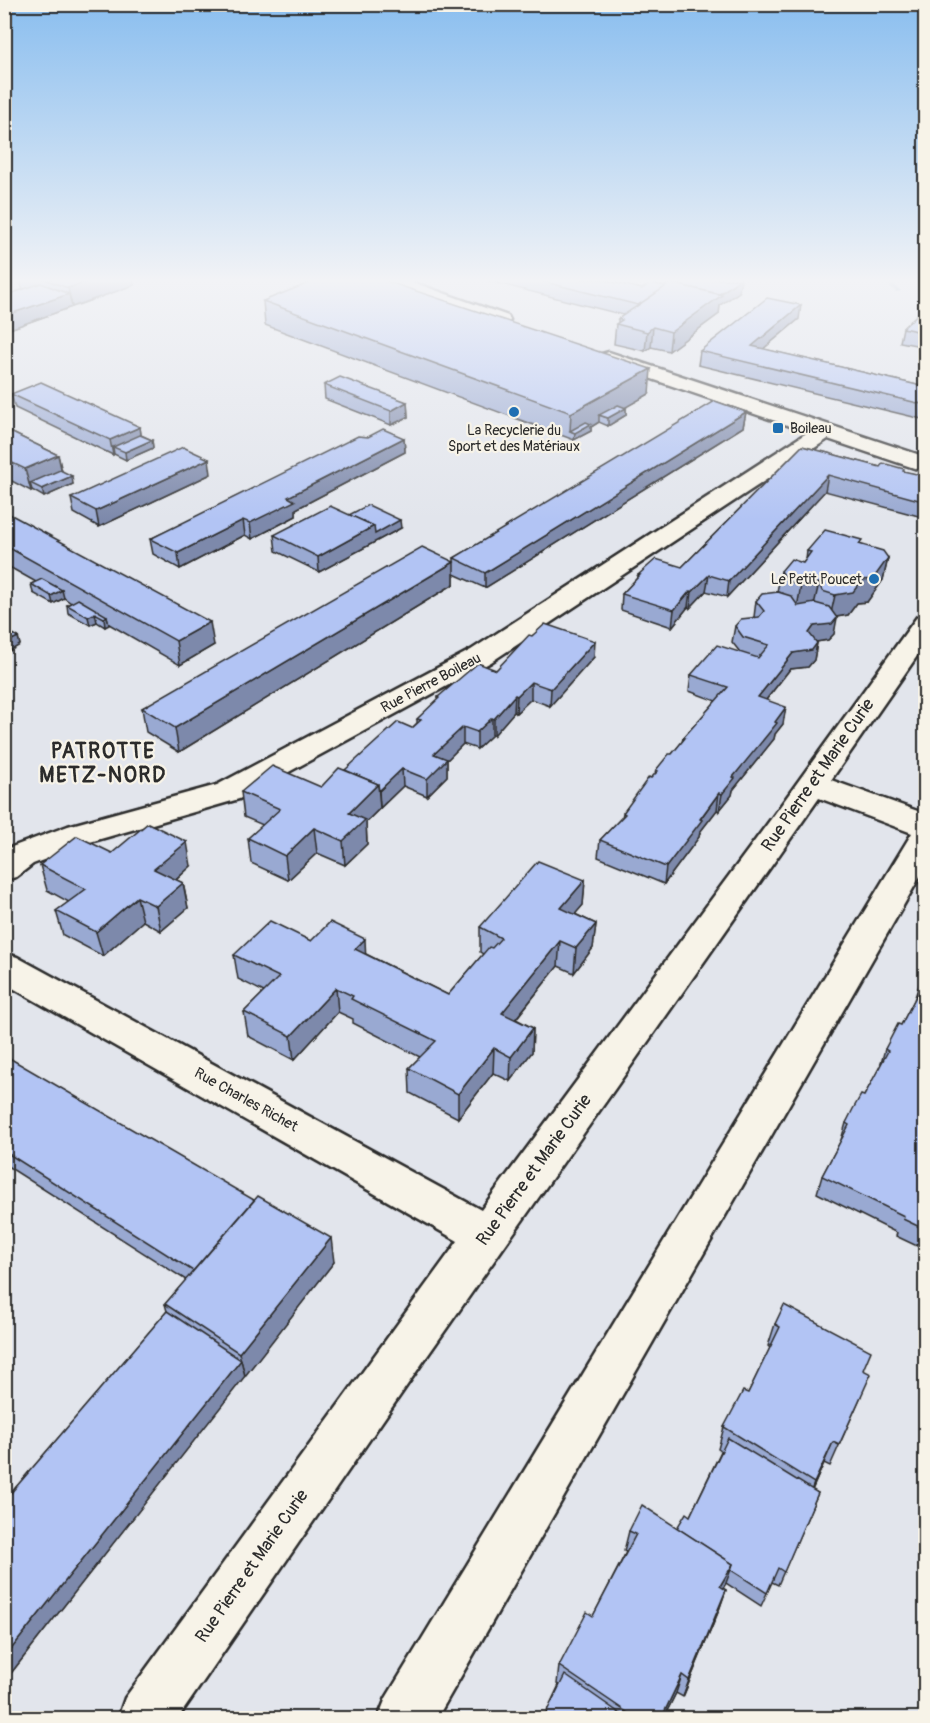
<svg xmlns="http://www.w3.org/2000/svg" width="930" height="1723" font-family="Pangolin,sans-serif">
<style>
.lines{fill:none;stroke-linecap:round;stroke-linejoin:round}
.stream{fill:#708ca7;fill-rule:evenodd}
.minor-casing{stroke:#2b2b2b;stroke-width:5}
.minor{fill:#f7f3e8;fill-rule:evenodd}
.wall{fill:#99a9d2;stroke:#2b2b2b;stroke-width:1.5}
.shaded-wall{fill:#7d89ab;stroke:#2b2b2b;stroke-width:1.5}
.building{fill:#b2c4f4;stroke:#2b2b2b;stroke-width:1.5}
.poi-dot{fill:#1f6fb2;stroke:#f7f3e8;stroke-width:2}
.labels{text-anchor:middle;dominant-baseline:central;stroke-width:4.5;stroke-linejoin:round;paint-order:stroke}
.far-poi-label{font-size:14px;fill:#2b2b2b;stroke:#f7f3e8;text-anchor:start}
.street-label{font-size:15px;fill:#2b2b2b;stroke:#f7f3e8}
.near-street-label{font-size:18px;fill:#2b2b2b;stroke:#f7f3e8}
.district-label{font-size:21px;font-weight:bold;letter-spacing:1.5px;fill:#2b2b2b;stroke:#f7f3e8}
</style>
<rect width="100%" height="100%" fill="#e2e5ec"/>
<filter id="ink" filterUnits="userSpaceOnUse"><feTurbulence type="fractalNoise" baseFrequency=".0167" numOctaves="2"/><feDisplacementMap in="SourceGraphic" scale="12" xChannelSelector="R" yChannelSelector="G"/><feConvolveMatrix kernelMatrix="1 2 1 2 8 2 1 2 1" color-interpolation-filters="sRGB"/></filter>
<g filter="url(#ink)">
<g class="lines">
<path class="stream" d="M882,279H888L901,291L896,292Z"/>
<g class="minor-casing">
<g id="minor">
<path d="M378,279H404L508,316L510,320L508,324H494L381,283Z"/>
<path d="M609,352L926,457V472L828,439L491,662L239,799L90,842L33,864L16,877L4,880V852L9,848L68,826L217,785L471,650L808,432L602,362L599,358L602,354Z"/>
<path d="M926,615V643L831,780L926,814V866L437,1718H378L386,1698L912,833L819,798L423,1362L178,1718H118L125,1698L458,1241L4,983V953L17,957L481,1210L771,819L917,617Z"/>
</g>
</g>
<use href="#minor" class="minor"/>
</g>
<g class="wall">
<path d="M20,279H134L133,280L134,285L4,331V296L25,289L22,288Z"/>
<path d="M481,279H599L642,289L664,286L739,292L720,305L719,314L669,351L651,347L645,351L614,344L616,324L618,323V319L624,315Z"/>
<path d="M263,301L649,394L625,407L626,408V415L608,426L599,422L591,427V431L574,440L265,325Z"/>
<path d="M926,306V347L900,342L903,328Z"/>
<path d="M799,319L763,349L926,387V420L698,365L700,351Z"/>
<path d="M324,385L407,402L408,417L391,425L325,399Z"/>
<path d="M11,394L140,427L141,435L152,440L153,448L126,460L114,454L113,455L15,408Z"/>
<path d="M746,412L743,427L485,588L454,574V584L179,752L146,732L142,708L454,562V558Z"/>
<path d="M4,429L58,455L62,471L73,484L44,497L32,490L31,491L4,477Z"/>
<path d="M368,437L404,438L405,452L296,509V516L252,539L245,535L180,569L153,554L150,539Z"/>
<path d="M802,446L880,467L926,476V518L825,491L727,597L706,591L690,608L688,607L672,627L621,610L622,594L638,577V575L682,567Z"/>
<path d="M211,474L99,527L74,513L71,498Z"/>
<path d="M4,511L214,645L180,665L109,624L105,627L97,622L90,625L68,613L67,605L71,603L64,598L53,604L33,593L31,584L36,582L4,564Z"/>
<path d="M349,515L401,528L319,572L276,551L274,535Z"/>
<path d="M861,545L888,558L883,580L867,602L857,603L848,615L836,617L834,634L828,640L816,642L817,643L814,660L808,667L790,669L766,700L783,724L775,734L774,739L733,790L732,795L719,811L717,810L700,832L699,837L664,884L598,857L600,840L622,817L623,813L655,774L656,770L672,754L682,742L683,738L716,701L689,691L691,675L740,652L732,642L735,626L754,617L756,601L777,592L781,571L803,563L806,560L807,551Z"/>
<path d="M4,629L18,637L20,645L8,652L4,650Z"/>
<path d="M594,657L550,706L531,699L516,713L514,712L494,735H492L477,749L463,744L447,760V776L427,796L403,786L366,822L367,844L345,865L317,853L288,880L251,863L248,838L263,825L244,817L241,792L321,787L345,770L412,728L417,723V719L438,700V697L496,670Z"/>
<path d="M112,853L191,866L176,880L183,883L188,908L161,931L143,921L103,956L63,935L56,911L69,902L47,890L40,865Z"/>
<path d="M585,880L583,905L575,914L596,924L593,948L574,973L558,966L516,1019L533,1028L532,1052L510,1081L493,1073L458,1118L410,1093L409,1068L420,1057L353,1023V1019L338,1012L294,1060L248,1036L244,1012L264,992L238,979L234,955L311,941L366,954L448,995L483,954L480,952V927Z"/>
<path d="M926,971L925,1161L926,1246L919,1243L917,1246L896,1236L897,1233L817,1193L822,1176L841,1140L846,1123L864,1096L880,1067L885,1049L901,1025L914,1000L920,982Z"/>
<path d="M4,1055L334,1262L4,1682V1501L167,1311L165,1304L186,1280L4,1164Z"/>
<path d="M775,1324L863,1370L861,1396L830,1466L824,1463L812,1490L818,1493L778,1585L772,1582L761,1606L726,1583L723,1588L726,1590L719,1610L683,1697L676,1693L663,1719H543L559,1685L557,1684L559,1666L593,1616L626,1552L624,1551L629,1531L677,1528L690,1516L721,1451L718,1449L724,1427L748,1393L770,1348L768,1346Z"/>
</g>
<g class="shaded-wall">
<path d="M95,279H134L133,280L134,285L72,307L68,288Z"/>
<path d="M740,279H741L739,292L720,305L719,314L669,351L671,332Z"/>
<path d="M69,294L72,307L4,331V316Z"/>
<path d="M801,305L799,319L750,360L752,346Z"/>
<path d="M653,327L651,347L645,351L647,332Z"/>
<path d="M651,369L649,394L607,418L599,415V422L591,427V431L574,440L575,433L570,431L571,413Z"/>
<path d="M407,402L408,417L391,425V411Z"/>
<path d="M626,408V415L608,426V418Z"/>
<path d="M746,412L743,427L485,588V573Z"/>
<path d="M140,427L142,442L113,447L114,454L113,455L110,440Z"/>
<path d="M404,438L405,452L296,509V516L252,539L250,523L288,497Z"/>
<path d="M152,440L153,448L126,460L125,452Z"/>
<path d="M58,455L63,477L30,483L32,490L31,491L25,469Z"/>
<path d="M209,459L211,474L99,527L96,511Z"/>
<path d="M828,475L825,491L727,597L729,581Z"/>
<path d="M72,476L73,484L44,497L42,489Z"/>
<path d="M243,520L245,535L180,569L178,553Z"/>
<path d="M400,520L401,528L319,572L318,557L374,526Z"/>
<path d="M888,558L883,580L867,602L857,603L848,615L830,618L835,595L862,580Z"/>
<path d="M454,562V584L179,752L175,728Z"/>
<path d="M709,575L706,591L690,608L692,592Z"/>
<path d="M819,583L814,605L797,608L801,585Z"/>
<path d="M62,590L64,598L53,604L51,596Z"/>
<path d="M690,591L688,607L672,627L674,610Z"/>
<path d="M95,613L97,622L90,625L88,617Z"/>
<path d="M107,616L109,625L105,627L104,618Z"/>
<path d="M837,618L834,634L828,640L810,643L809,633L814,626Z"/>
<path d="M210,622L214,645L180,665L176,641Z"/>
<path d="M18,637L20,645L8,652L5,643Z"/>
<path d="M595,641L594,657L550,706L551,689Z"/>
<path d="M817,643L814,660L808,667L790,669L755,714L758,697L793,653Z"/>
<path d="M531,682V699L516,713L517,696Z"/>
<path d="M515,695L514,712L494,735V719Z"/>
<path d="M786,707L783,724L775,734L774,739L733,790L732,795L719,811L722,794L733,777Z"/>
<path d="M492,718V735L477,749V732Z"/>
<path d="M463,727V744L447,760V776L427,796V779L434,754Z"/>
<path d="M402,769L403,786L380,808L379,791Z"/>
<path d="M378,784L380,808L366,822L367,844L345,865L343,841L349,813Z"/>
<path d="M719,793L717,810L700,832L699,837L664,884L666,867Z"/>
<path d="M314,828L317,853L288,880L285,856Z"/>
<path d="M187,842L191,866L160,894L154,869Z"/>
<path d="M585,880L583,905L559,933L561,908Z"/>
<path d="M183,883L188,908L161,931L156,906Z"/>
<path d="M137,897L143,921L103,956L96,932Z"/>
<path d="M596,924L593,948L574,973L576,948Z"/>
<path d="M365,939L366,964L355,949Z"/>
<path d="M560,941L558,966L501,1037L502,1013Z"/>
<path d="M336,988L338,1012L294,1060L291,1036Z"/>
<path d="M533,1028L532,1052L510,1081L511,1057Z"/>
<path d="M494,1048L493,1073L458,1118V1094Z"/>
<path d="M331,1238L334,1262L245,1376L239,1353Z"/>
<path d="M241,1360L245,1376L4,1682V1658Z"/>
<path d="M833,1442L824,1463L806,1504L814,1483Z"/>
<path d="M733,1564L726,1583L713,1606L720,1586Z"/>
<path d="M726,1590L719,1610L683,1697L689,1680Z"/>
<path d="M682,1675L676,1693L663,1719H661Z"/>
</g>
<g class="building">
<path d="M44,279H95L68,288Z"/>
<path d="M319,279H380L651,369L571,413L263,301Z"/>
<path d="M533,279H599L642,289L651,283L664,286L674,279H740L719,294L671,283L638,305Z"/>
<path d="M41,283L69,294L4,316V296Z"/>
<path d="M671,283L722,295L671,332L653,327L647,332L616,324L622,320L618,319Z"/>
<path d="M767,298L801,305L752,346L926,387V405L700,351Z"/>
<path d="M926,306V333L903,328Z"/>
<path d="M340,377L407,402L391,411L324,385Z"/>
<path d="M41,382L140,427L110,440L11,394Z"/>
<path d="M715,401L746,412L485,573L454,558Z"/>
<path d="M618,405L626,408L608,418L599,415Z"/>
<path d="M586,422L591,424L575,433L570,431Z"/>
<path d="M4,429L58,455L25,469L4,459Z"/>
<path d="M383,429L404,438L288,497L295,501L250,523L243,520L178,553L150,539L358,436L368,437Z"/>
<path d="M140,435L152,440L125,452L113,447Z"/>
<path d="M802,446L880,467L883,463L904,469L903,471L926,476V502L828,475L729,581L709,575L692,592L690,591L674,610L622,594L640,575H638L656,559L682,567Z"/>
<path d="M183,447L209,459L96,511L71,498Z"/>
<path d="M60,470L72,476L42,489L30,483Z"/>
<path d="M368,505L400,520L375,534L374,526L349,515Z"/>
<path d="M330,506L374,526L318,557L274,535Z"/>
<path d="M4,511L210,622L176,641L4,545Z"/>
<path d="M825,530L862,540L859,544L883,551L888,558L873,579L862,580L853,592L835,595L822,591L819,583L801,585L788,581L781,571L791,559L803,563L811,552L807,551Z"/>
<path d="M422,547L454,562L175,728L142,708Z"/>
<path d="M42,579L62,590L51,596L31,584Z"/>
<path d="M778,592L791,596L798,606L815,603L829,607L837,618L832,624L814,626L809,633L817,643L812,650L793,653L758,697L786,707L775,722L777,723L733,777L735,778L722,794L719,793L700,819L702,820L666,867L600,840L625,814L623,813L649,777L651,778L658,771L656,770L669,754H672L685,738H683L728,687L691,675L717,645L758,658L769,645L743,637L735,626L741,619L759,617L764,611L756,601L762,594Z"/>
<path d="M78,599L107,616L104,618L95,613L88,617L67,605Z"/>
<path d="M545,624L595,641L551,689L531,682L517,696L515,695L494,719L492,718L477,732L463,727L434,754L447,759L427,779L402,769L379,791L378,784L345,770L398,722L412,728L421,720L417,719L439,698L438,697L478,663L496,670L529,635L532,636Z"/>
<path d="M4,629L18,637L5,643Z"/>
<path d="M272,766L321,787L339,768L378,784L349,813L365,820L343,841L314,828L285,856L248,838L280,809L241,792Z"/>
<path d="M148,823L187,842L154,869L183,883L156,906L137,897L96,932L56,911L86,889L40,865L77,836L112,853Z"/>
<path d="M538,861L585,880L561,908L596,924L576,948L560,941L502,1013L533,1028L511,1057L494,1048L458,1094L409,1068L436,1041L351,999L353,996L336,988L291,1036L244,1012L279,977L234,955L270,921L311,941L330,922L365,939L355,949L448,995L489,947L492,948L501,938L480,927Z"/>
<path d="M926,971V1156L924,1160L926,1161V1227L924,1229L903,1219L904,1216L822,1176L849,1125L846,1123L853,1109L861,1095L864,1096L888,1051L885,1049L898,1024L901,1025L923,983L920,982Z"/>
<path d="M4,1055L254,1200L193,1271L4,1151Z"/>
<path d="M258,1196L331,1238L239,1353L165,1304Z"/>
<path d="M784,1305L871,1351L863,1370L871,1374L839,1445L833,1442L814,1483L724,1427L743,1391L748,1393L780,1327L775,1324Z"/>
<path d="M167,1311L241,1360L4,1658V1501Z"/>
<path d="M728,1438L818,1493L784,1572L778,1568L767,1593L731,1570L733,1564L677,1528L686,1513L690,1516Z"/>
<path d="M642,1505L733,1564L720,1586L726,1590L689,1680L682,1675L661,1719H637L559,1666L587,1612L593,1616L636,1534L629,1531Z"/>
<path d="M565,1675L628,1719H543Z"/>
</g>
</g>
<linearGradient id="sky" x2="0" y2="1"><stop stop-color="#8abeef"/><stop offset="0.54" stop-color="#f2f3f6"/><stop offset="1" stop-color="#f2f3f6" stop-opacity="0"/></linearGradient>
<rect width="930" height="520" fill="url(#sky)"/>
<g class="poi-dot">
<circle cx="514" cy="412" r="6"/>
<rect x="772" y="422" width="12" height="12" rx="3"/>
<circle cx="874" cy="579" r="6"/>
</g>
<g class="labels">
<g class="far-poi-label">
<text x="790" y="428">Boileau</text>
<text x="514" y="430" text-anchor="middle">La Recyclerie du<tspan x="514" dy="16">Sport et des Matériaux</tspan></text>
<text x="862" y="579" text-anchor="end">Le Petit Poucet</text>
</g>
<g class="street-label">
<text transform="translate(431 683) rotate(-28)">Rue Pierre Boileau</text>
<text transform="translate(246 1100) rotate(29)">Rue Charles Richet</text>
</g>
<g class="near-street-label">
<text transform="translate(818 775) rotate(-55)">Rue Pierre et Marie Curie</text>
<text transform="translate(534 1170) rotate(-54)">Rue Pierre et Marie Curie</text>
<text transform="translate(252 1566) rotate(-55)">Rue Pierre et Marie Curie</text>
</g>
<g class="district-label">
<text x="103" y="751">PATROTTE<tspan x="103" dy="24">METZ-NORD</tspan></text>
</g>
</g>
<rect width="930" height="1723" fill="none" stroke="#f7f3e8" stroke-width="24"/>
<rect x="12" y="12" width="906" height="1699" fill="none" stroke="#2b2b2b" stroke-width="2" filter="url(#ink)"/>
</svg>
